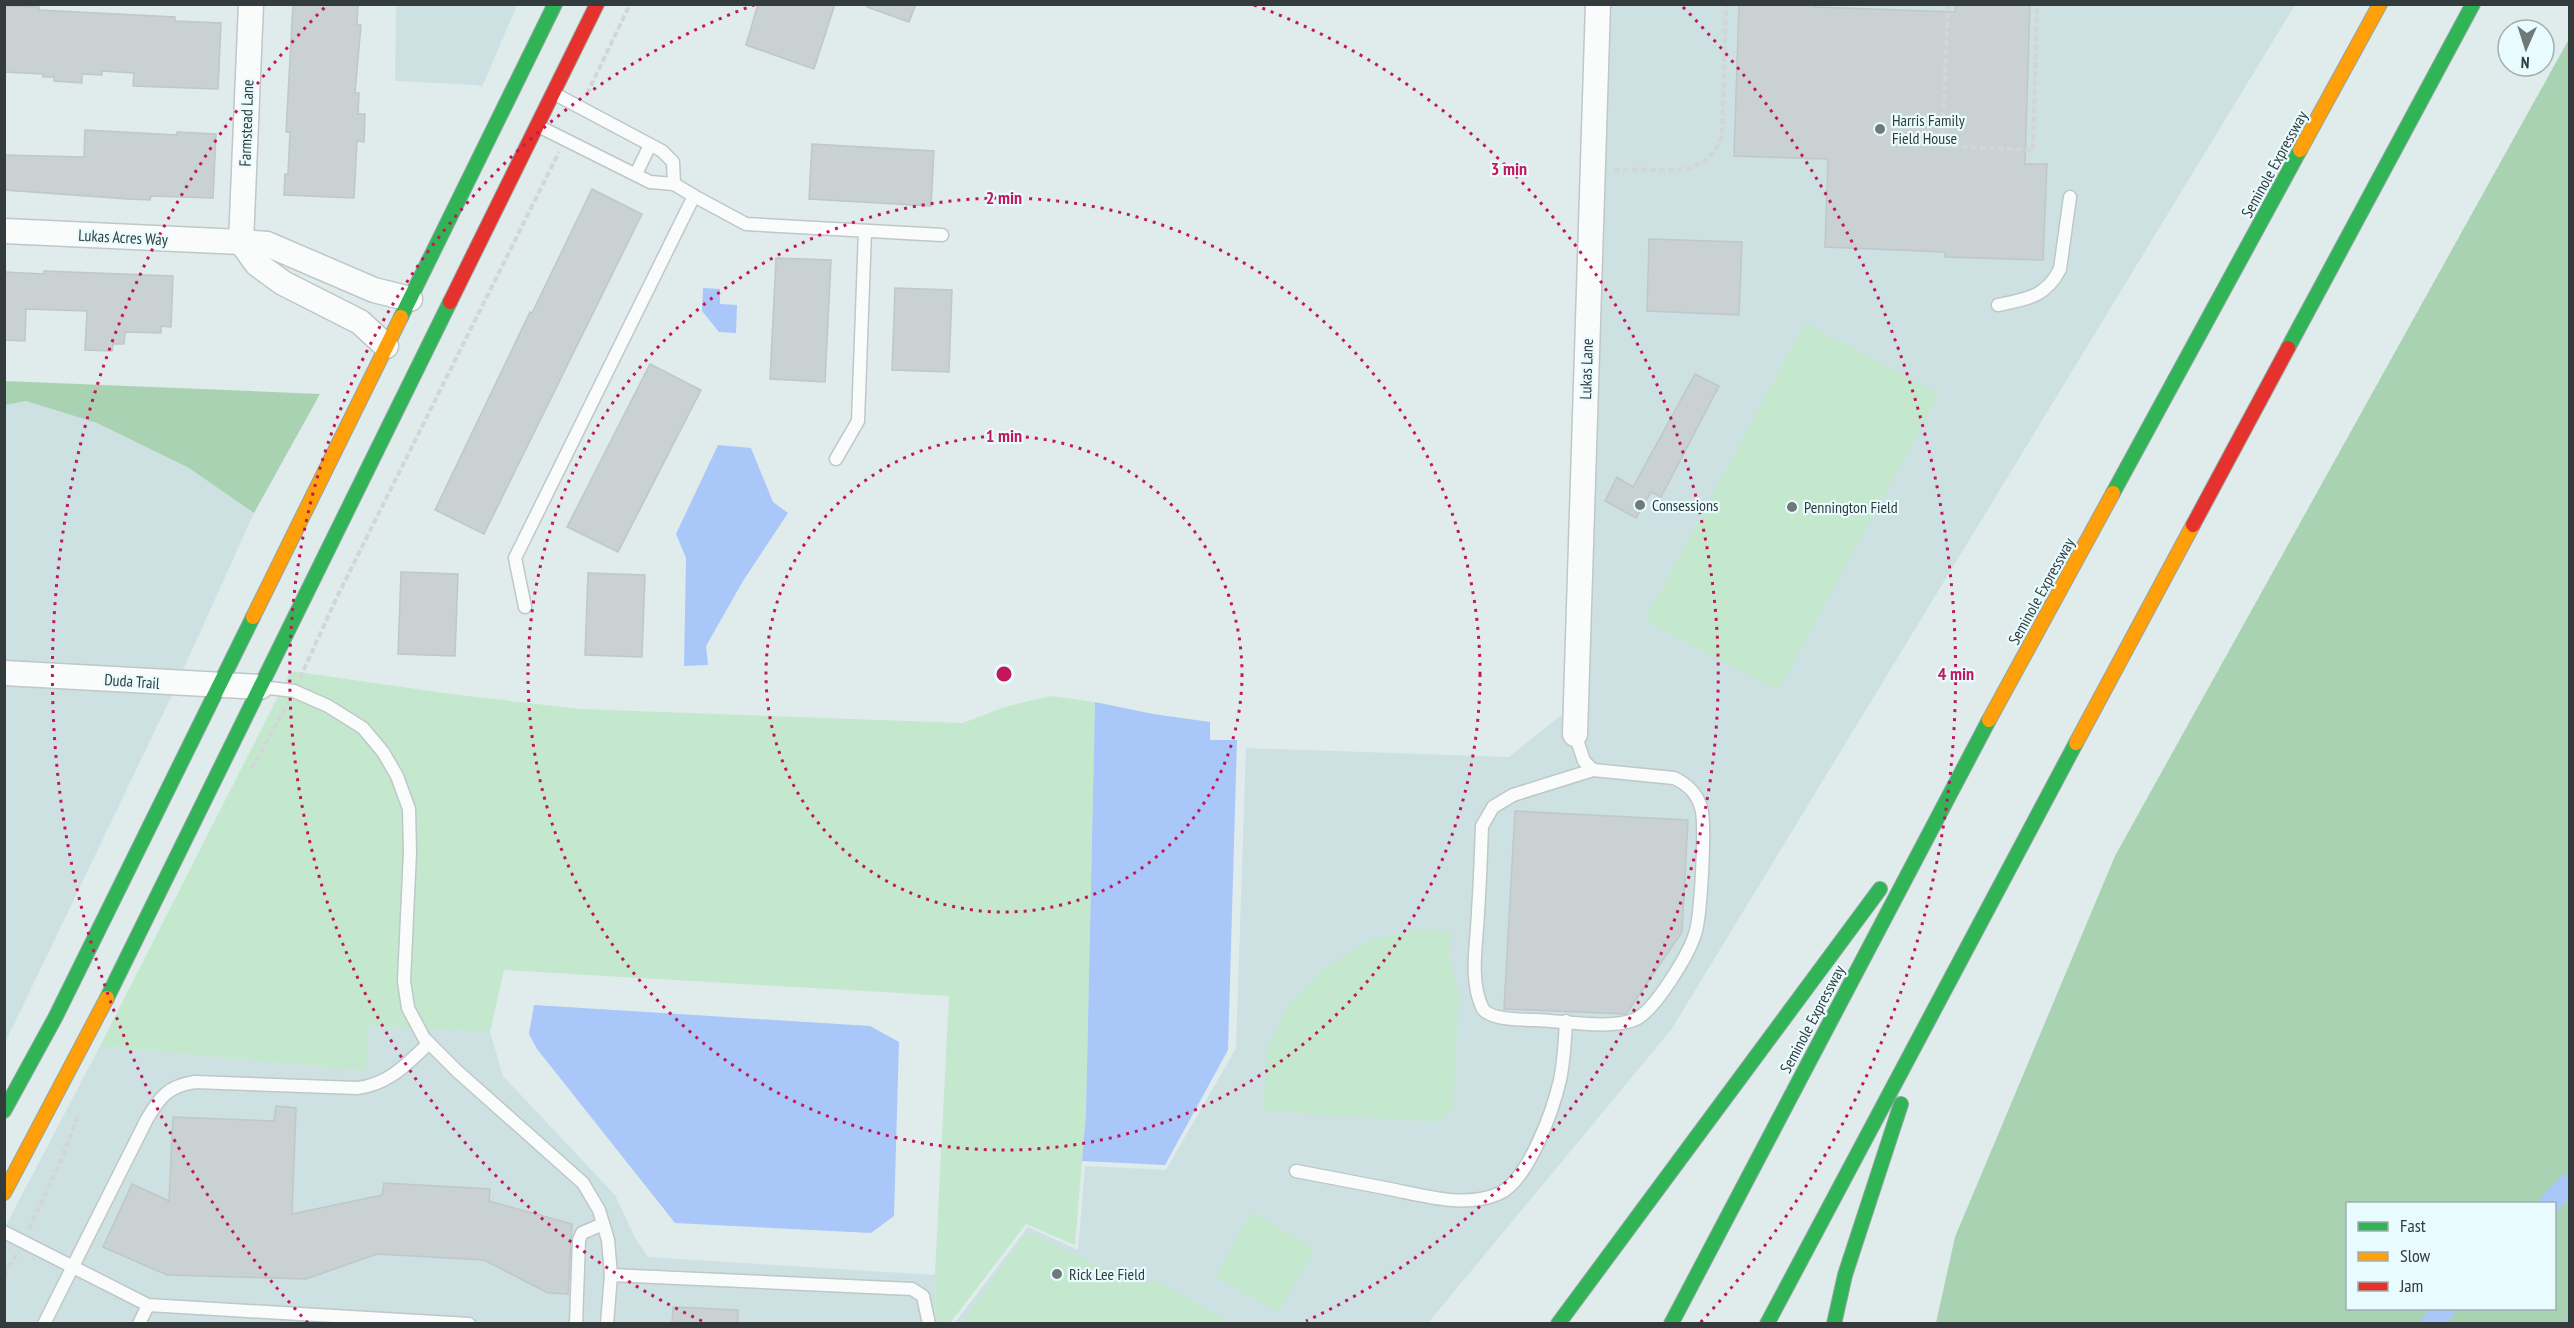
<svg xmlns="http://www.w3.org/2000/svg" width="2574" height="1328" font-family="'PT Sans Narrow',sans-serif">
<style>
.built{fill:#cde1e3}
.green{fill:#c4e8cd}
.forest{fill:#a8d2b2;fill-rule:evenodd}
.water{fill:#a9c7f8}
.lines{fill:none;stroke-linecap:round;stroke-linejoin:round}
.canal{stroke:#a9c7f8;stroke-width:21}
.building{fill:#c9d1d3;stroke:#bfc7c9;stroke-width:1.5}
.lane-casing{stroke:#bfc7c8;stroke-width:15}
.street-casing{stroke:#bfc7c8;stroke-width:27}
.fast-casing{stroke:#91a6a3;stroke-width:16}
.slow-casing{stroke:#91a6a3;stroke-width:16}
.jam-casing{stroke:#91a6a3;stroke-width:16}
.path{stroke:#d2d6d6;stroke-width:4;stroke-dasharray:6 3;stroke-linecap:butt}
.lane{stroke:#fafcfc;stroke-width:12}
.street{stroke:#fafcfc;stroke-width:24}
.fast{stroke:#30b455;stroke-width:14}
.slow{stroke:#ff9f0a;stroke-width:14}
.jam{stroke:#e5322d;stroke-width:14}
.ring{fill:none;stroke:#c2185b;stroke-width:3;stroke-dasharray:3 6}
.poi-dot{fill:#70797a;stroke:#e8fcff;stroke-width:2}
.labels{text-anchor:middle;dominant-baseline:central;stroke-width:4.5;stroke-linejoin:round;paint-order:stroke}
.poi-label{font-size:16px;fill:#343b3c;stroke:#e8fcff;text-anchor:start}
.street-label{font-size:16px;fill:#343b3c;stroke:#e8fcff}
.centre{fill:#c2185b;stroke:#e8fcff;stroke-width:3}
.ring-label{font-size:18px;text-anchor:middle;font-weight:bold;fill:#c2185b;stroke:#e8fcff;stroke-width:4.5;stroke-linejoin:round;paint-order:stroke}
</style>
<rect width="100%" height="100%" fill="#e0ebec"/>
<g class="built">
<path d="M396,5V4L517,5L482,87L477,85L395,81Z"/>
<path d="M1598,5H2295L1671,1030L1428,1323L954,1324L1028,1227L1078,1250L1085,1166L1166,1170L1236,1048L1246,748L1509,757L1575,704Z"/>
<path d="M26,401L97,423L189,468L254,513L182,672L5,661L4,405Z"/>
<path d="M5,684L172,695L5,1043Z"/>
<path d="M368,1026L490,1032L503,1076L615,1195L635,1238L648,1257L935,1275L936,1323H5L4,1229L100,1046L365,1071Z"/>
</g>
<g class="green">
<path d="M1805,323L1939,394L1778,691L1645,620Z"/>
<path d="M291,671L451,694L580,709L963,723L1005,707L1050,696L1095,702L1086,1113L1075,1245L1026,1224L950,1323H936L935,1275L949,996L504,970L490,1032L368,1026L366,1071L100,1046Z"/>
<path d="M1417,929L1451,931L1449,959L1459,992L1453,1109L1439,1122L1263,1111L1268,1047L1286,1009L1324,968L1369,941Z"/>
<path d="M1252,1212L1315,1249L1278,1312L1215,1276Z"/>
<path d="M1027,1232L1137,1284L1156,1280L1230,1323H962Z"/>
</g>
<g class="forest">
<path d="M2569,39V1323H1936L1955,1237L2115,856ZM2348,1204H2554V1308H2348Z"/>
<path d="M5,381L320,394L254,513L189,468L97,423L26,401L5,405Z"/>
</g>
<g class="water">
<path d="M703,288L720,289V304L737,305L736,333L719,332L702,311Z"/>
<path d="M718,445L751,448L773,502L788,513L743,581L706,646L708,665L684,666L686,558L676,534Z"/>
<path d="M1095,702L1153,714L1210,722V740H1237L1228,1050L1165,1165L1082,1161L1086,1113Z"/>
<path d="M534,1005L870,1026L899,1042L894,1216L871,1233L675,1223L537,1049L529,1034Z"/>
</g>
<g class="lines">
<g class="canal">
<path d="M2549,1204L2570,1183"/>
<path d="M2431,1324L2446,1308"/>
</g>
</g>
<g class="building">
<path d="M293,4H358L357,25H361L355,93H359L358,114H365L364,142L357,141L354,198L284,195L285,174H288L290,132H286Z"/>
<path d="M758,4H835L814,69L746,45Z"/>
<path d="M868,4H916L909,22L867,7Z"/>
<path d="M1739,4H1815V7L1955,12L1956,4H2030L2025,164H2047L2043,260L1945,257V252L1825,247L1828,159L1734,156Z"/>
<path d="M4,6L39,7V10L175,17V21L221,23L218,89L133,86L134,73L102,71V75L82,74V83L54,81V77H43V74L4,72Z"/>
<path d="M85,130L177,135V132L216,134L213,198L151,196L150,200L128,199L4,190V155L84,157Z"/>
<path d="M812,144L934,151L931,206L809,199Z"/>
<path d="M592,189L642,214L484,534L435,510L530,312L532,313Z"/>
<path d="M1649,239L1742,242L1739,315L1647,311Z"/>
<path d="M776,258L831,260L825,382L770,379Z"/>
<path d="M44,271L173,276L171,327L161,326V333L125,332L124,344H113L112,351L85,350L87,311L26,309L25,341L4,340V272L44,274Z"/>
<path d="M895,288L952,290L949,372L892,370Z"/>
<path d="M650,364L701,390L618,552L567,527Z"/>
<path d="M1695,374L1719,386L1661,497L1651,492L1636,518L1605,501L1617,477L1633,487Z"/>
<path d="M401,572L458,574L455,656L398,654Z"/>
<path d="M588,573L645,575L642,657L585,655Z"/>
<path d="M1515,811L1688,820L1682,932L1626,1014L1504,1009Z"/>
<path d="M276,1106L296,1108L292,1214L382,1195L384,1183L490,1189L489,1201L572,1224L568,1294L548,1293L484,1260L377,1254L306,1279L167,1275L103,1247L132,1184L169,1201L173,1117L274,1121Z"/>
<path d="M673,1307L738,1310V1323H672Z"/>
</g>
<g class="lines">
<g class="lane-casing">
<g id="lane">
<path d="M553,93L662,151L673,162L674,184"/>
<path d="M636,174L650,145"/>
<path d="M694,196L746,224L942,235"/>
<path d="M1998,305C2027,299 2046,297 2060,269L2070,197"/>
<path d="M836,459L858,421L865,231"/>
<path d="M525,607L515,558L694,196L674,184L650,182L538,126"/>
<path d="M261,687L294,691L328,706L363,728L383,752L397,776L409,809L410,852L404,981L408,1008L424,1038L457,1071L583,1183L599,1210L608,1240L611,1275L607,1324"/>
<path d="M1575,734L1584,761L1593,770"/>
<path d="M1593,770L1674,778C1687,784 1696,792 1701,807C1706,823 1701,917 1695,934C1689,954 1655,1010 1636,1019C1612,1030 1564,1021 1536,1020C1523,1020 1487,1020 1482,1007C1469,979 1477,942 1478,912C1480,883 1481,854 1482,826L1493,807L1513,795Z"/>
<path d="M1296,1171C1328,1177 1359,1183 1390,1189C1425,1196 1464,1208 1498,1194C1528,1182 1553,1110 1560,1080C1564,1061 1565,1041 1566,1021"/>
<path d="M4,1232L148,1305L469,1324"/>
<path d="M611,1275L912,1289L923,1296L929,1324"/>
<path d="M44,1324L147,1119C160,1097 168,1086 195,1082L357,1088C388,1085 407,1064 429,1043"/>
<path d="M139,1324L148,1305"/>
<path d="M576,1324L579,1240L582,1233L603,1224"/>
</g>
</g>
<g class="street-casing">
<g id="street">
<path d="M4,231L241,242L251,4"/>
<path d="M386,346L360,322L283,283L257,264L241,242L267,244L374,290L410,299"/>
<path d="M4,673L260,687"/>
<path d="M1575,734L1598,4"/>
</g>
</g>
<g class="fast-casing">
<g id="fast">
<path d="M401,317L555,4"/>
<path d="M2288,348L2473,4"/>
<path d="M2113,493L2300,150"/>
<path d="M107,998L450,302"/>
<path d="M4,1111L55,1018L253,617"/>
<path d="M1558,1324L1880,889"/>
<path d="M1671,1324L1989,720"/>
<path d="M1767,1324L2076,743"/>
<path d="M1834,1324L1845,1275L1901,1104"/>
</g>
</g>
<g class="slow-casing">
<g id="slow">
<path d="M2300,150L2380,4"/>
<path d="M253,617L401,317"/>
<path d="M1989,720L2113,493"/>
<path d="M2076,743L2193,525"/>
<path d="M4,1193L107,998"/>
</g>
</g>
<g class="jam-casing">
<g id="jam">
<path d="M450,302L597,4"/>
<path d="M2193,525L2288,348"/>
</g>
</g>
<g class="path">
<path d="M1948,4L1942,146L2033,150L2037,4"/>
<path d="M587,94L630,4"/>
<path d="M1614,171C1657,163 1699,188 1722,137L1726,4"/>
<path d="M300,678L337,597L559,152"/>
<path d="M252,768L288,703"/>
<path d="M29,1229L60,1163L78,1115"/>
<path d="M4,1275L16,1255"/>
</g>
<use href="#lane" class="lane"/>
<use href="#street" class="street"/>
<use href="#fast" class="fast"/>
<use href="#slow" class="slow"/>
<use href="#jam" class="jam"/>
</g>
<g class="ring">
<circle cx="1004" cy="674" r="238"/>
<circle cx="1004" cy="674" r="476"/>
<path d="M702 1321A714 714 0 0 1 754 5M1254 5A714 714 0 0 1 1306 1321"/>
<path d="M308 1323A952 952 0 0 1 325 7M1683 7A952 952 0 0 1 1700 1323"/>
</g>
<g class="poi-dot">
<circle cx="1880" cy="129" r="6"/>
<circle cx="1640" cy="505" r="6"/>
<circle cx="1792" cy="507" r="6"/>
<circle cx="1057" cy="1274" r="6"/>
</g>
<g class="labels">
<g class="poi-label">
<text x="1892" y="120">Harris Family<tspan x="1892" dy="18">Field House</tspan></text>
<text x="1652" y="505">Consessions</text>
<text x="1804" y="507">Pennington Field</text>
<text x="1069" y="1274">Rick Lee Field</text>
</g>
<g class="street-label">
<text transform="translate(246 123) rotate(-88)">Farmstead Lane</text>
<text transform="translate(2274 164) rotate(-61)">Seminole Expressway</text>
<text transform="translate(123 237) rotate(3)">Lukas Acres Way</text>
<text transform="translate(1586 369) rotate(-88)">Lukas Lane</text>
<text transform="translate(2041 591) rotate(-61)">Seminole Expressway</text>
<text transform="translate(132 681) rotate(4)">Duda Trail</text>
<text transform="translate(1812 1019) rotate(-62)">Seminole Expressway</text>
</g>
</g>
<circle cx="1004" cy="674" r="9" class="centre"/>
<g class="ring-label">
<text x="1509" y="175">3 min</text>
<text x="1004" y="204">2 min</text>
<text x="1004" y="442">1 min</text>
<text x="1956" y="680">4 min</text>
</g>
<rect width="2574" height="1328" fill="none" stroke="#343b3c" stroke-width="12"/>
<rect x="2346" y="1202" width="210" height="108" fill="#e8fcff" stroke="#a0afb1" stroke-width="1.5"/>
<rect x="2358" y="1222" width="30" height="9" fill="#30b455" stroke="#a0afb1" stroke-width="1.5"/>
<text x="2400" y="1232" font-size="18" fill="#343b3c">Fast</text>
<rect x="2358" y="1252" width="30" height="9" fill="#ff9f0a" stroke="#a0afb1" stroke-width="1.5"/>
<text x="2400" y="1262" font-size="18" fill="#343b3c">Slow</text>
<rect x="2358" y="1282" width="30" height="9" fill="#e5322d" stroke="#a0afb1" stroke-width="1.5"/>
<text x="2400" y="1292" font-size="18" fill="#343b3c">Jam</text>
<g transform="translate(2526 48) rotate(183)"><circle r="28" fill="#e8fcff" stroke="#a0afb1" stroke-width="1.5"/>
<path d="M0-4.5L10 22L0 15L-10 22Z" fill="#70797a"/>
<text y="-9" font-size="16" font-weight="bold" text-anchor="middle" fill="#343b3c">N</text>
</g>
</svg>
